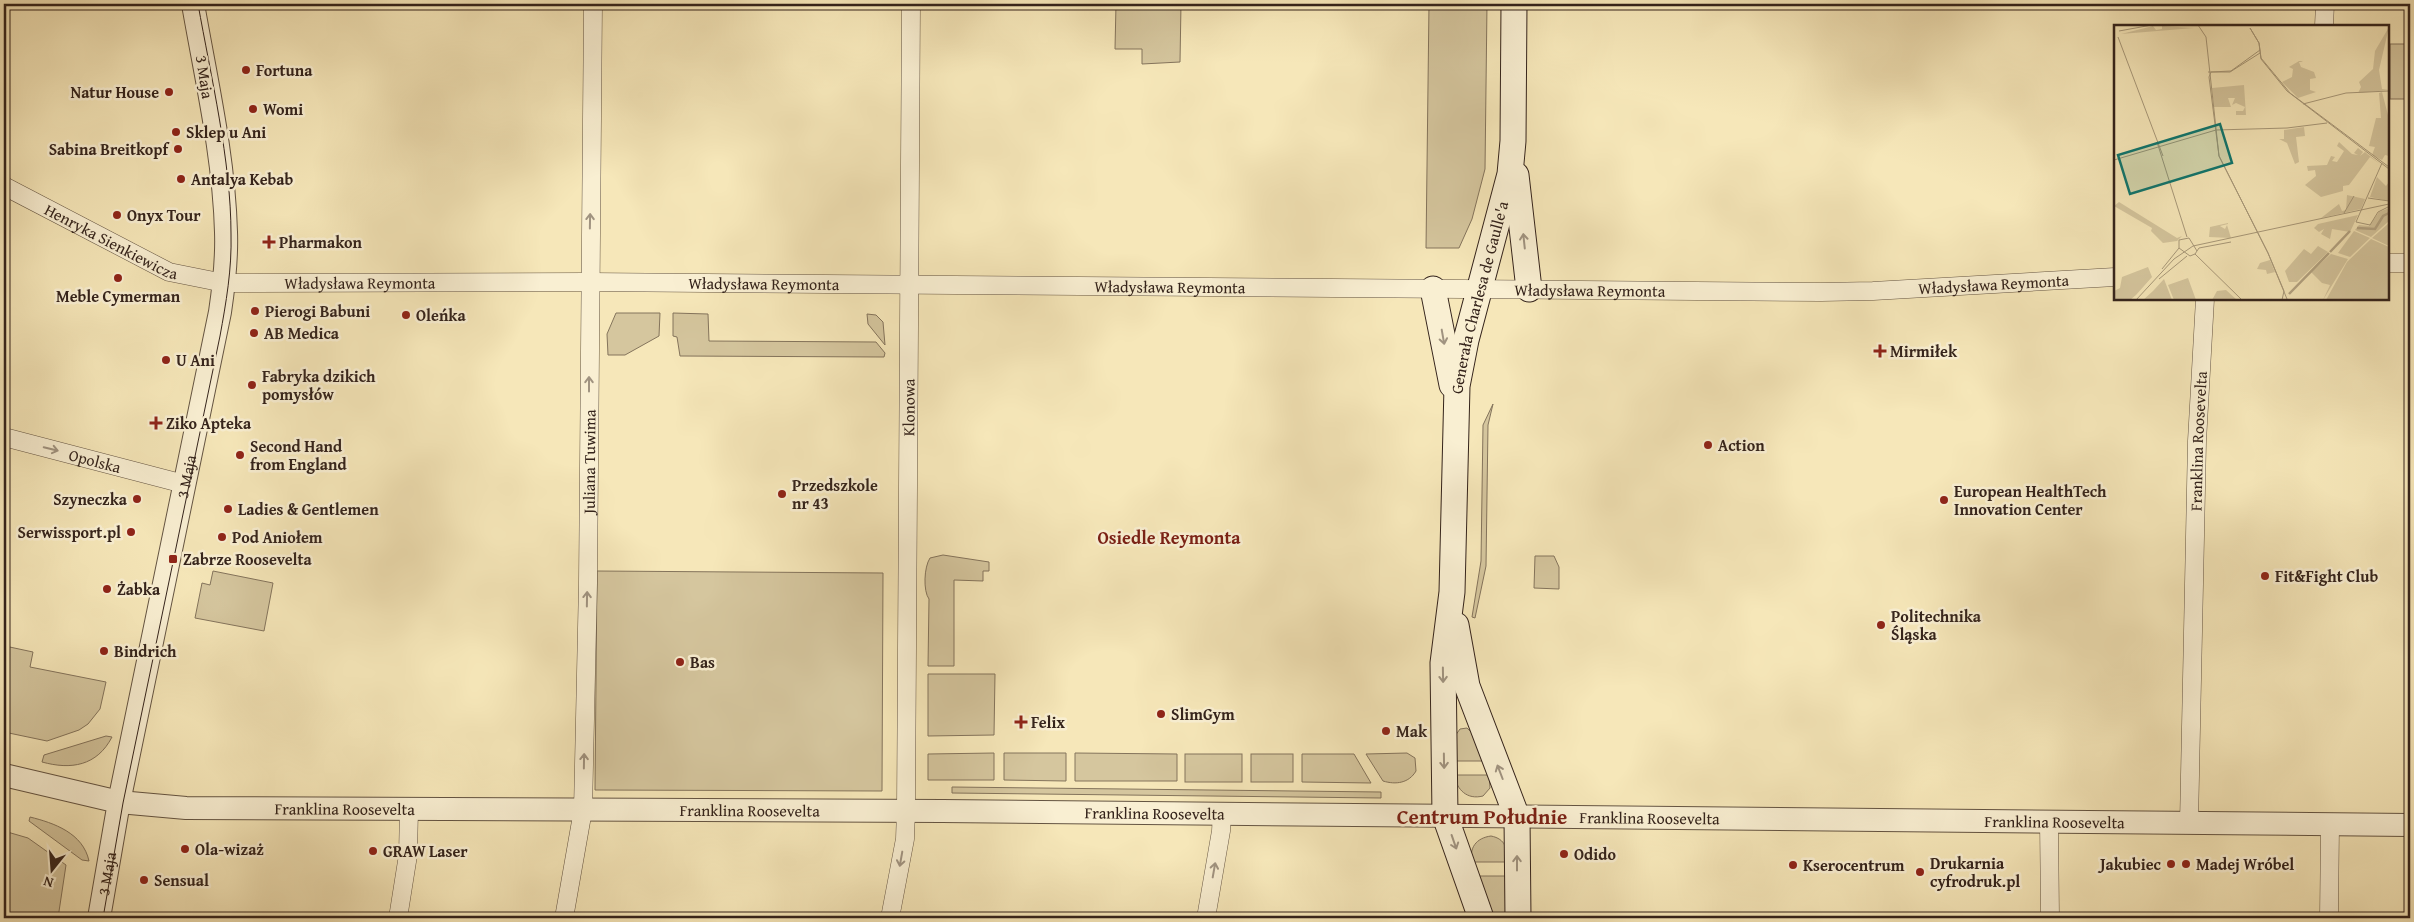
<svg xmlns="http://www.w3.org/2000/svg" width="2414" height="922" font-family="'Gentium Book Plus',serif">
<style>
.green{fill:#d5c69e;stroke:#84745c}
.lines{fill:none;stroke-linecap:round;stroke-linejoin:round}
.minor-casing{stroke:#645442;stroke-width:19}
.tertiary-casing{stroke:#645442;stroke-width:24}
.secondary-casing{stroke:#34231b;stroke-width:27}
.minor{stroke:#f9efd2;stroke-width:18}
.tertiary{stroke:#f9efd2;stroke-width:22}
.secondary{stroke:#f9efd2;stroke-width:25}
.tram{stroke:#34231b;stroke-width:1}
.oneway{stroke:#a09380}
.poi-dot{fill:#8f2418;stroke:#f9efd2;stroke-width:2}
.labels{text-anchor:middle;dominant-baseline:central;stroke-width:5;stroke-linejoin:round;paint-order:stroke}
.poi-label{font-size:16px;font-weight:bold;fill:#34231b;stroke:#f9efd2;text-anchor:start}
.street-label{font-size:16px;fill:#34231b;stroke:#f9efd2}
.neighbourhood-label{font-size:18px;font-weight:bold;fill:#7a1f14;stroke:#f9efd2}
.district-label{font-size:21px;font-weight:bold;fill:#7a1f14;stroke:#f9efd2}
.inset-river{fill:none;stroke:#b4a483;stroke-width:2.5}
.inset-road{fill:none;stroke:#a8997a;stroke-width:1}
.view{fill:#0f766e;fill-opacity:0.15;stroke:#0f766e;stroke-width:2.5}
.inset-edge{fill:none;stroke:#34231b;stroke-width:2.5}
</style>
<rect width="100%" height="100%" fill="#f6e7b9"/>
<filter id="stains"><feTurbulence type="fractalNoise" baseFrequency=".004" numOctaves="4"/><feColorMatrix values="0 0 0 0 .2 0 0 0 0 .09 0 0 0 0 .02 0 0 0 .5 -.17"/></filter>
<radialGradient id="worn" r=".72"><stop offset=".6" stop-color="#630" stop-opacity="0"/><stop offset="1" stop-color="#630" stop-opacity=".3"/></radialGradient>
<g class="green">
<path d="M1116,4H1181L1180,62L1142,64V49H1115Z"/>
<path d="M1429,4H1487L1485,169L1472,219L1459,248H1426Z"/>
<rect x="2390" y="44" width="20" height="55"/>
<path d="M616,313H660L659,336L625,355H608L607,334Z"/>
<path d="M673,313L708,314L709,341L876,342L885,353L884,357L680,356L677,337L673,336Z"/>
<path d="M867,314L876,315L883,322L885,345L868,324Z"/>
<path d="M1493,404L1488,425L1486,566L1475,618L1472,617L1481,561L1483,425Z"/>
<path d="M943,555L989,562V571H983V581L954,580V666H928L929,599C923,591 924,567 930,558Z"/>
<path d="M1535,556H1554L1559,567V589L1534,588Z"/>
<path d="M213,571L273,583L264,631L195,618L202,583L210,585Z"/>
<path d="M597,571L883,573L882,791L595,790Z"/>
<path d="M5,646L33,652L30,667L106,682L100,709L88,724L79,730L47,741L4,732Z"/>
<path d="M928,674H995L994,735L928,736Z"/>
<path d="M1467,728L1473,734L1484,761H1454L1455,736L1460,729Z"/>
<path d="M106,736L112,737C97,766 71,770 42,762L44,755Z"/>
<path d="M994,753V780H928V754Z"/>
<path d="M1004,753H1066V781L1004,780Z"/>
<path d="M1075,753L1177,754V781H1075Z"/>
<path d="M1407,753L1415,758L1416,771C1409,783 1396,785 1383,781L1366,754Z"/>
<rect x="1185" y="754" width="57" height="28"/>
<rect x="1251" y="754" width="42" height="28"/>
<path d="M1302,754H1354L1371,783L1302,782Z"/>
<path d="M1454,775H1489L1490,788L1483,796C1467,800 1457,790 1454,775Z"/>
<path d="M952,787L1381,792V798L952,793Z"/>
<path d="M30,817C54,823 83,833 89,861L82,860L29,821Z"/>
<path d="M4,831L28,838L66,865L58,918H4Z"/>
<path d="M1491,836C1506,839 1507,849 1508,862H1472C1469,848 1476,838 1491,836Z"/>
<path d="M1477,876H1508L1509,918H1494Z"/>
</g>
<g class="lines">
<g class="minor-casing">
<g id="minor">
<path d="M2324,26L2325,4"/>
<path id="s1" d="M4,186L169,272L224,283L589,282L1821,292L1873,291L2115,277"/>
<path d="M2388,263H2410"/>
<path id="s2" d="M4,437L184,484"/>
<path d="M2049,821L2050,918"/>
<path id="s3" d="M2189,823L2197,441L2205,299"/>
<path d="M398,918L408,855L409,809"/>
<path id="s4" d="M564,918L583,810L588,583L593,4"/>
<path id="s5" d="M890,918L905,839L906,810L911,4"/>
<path d="M1206,918L1221,831L1222,813"/>
<path d="M2329,918L2330,825"/>
</g>
</g>
<g class="tertiary-casing">
<g id="tertiary">
<path id="s6" d="M4,775L119,802L186,808L942,811L2410,825"/>
<path id="s7" d="M99,918L119,802L220,312C224,285 227,259 226,232C224,156 206,79 193,4"/>
</g>
</g>
<g class="secondary-casing">
<g id="secondary">
<path d="M1516,175L1529,289"/>
<path d="M1433,289L1452,385"/>
<path d="M1456,625L1467,686L1517,817L1518,918"/>
<path id="s8" d="M1481,918L1445,816L1443,663L1452,592L1457,386L1466,340L1510,174L1513,141L1514,4"/>
</g>
</g>
<use href="#minor" class="minor"/>
<use href="#tertiary" class="tertiary"/>
<use href="#secondary" class="secondary"/>
<path class="tram" d="M103,918L123,803L220,336C226,303 232,269 231,234C231,161 211,77 198,4"/>
</g>
<defs><path id="oneway-shaft" d="M-6 0H5M1.5-3L5.5 0L1.5 3" fill="none" stroke-width="1.6" stroke-linecap="round" stroke-linejoin="round" transform="scale(1.25)"/></defs>
<g class="oneway">
<use href="#oneway-shaft" transform="translate(590 221) rotate(-89)"/>
<use href="#oneway-shaft" transform="translate(1524 241) rotate(-96)"/>
<use href="#oneway-shaft" transform="translate(1443 337) rotate(80)"/>
<use href="#oneway-shaft" transform="translate(589 384) rotate(-90)"/>
<use href="#oneway-shaft" transform="translate(51 449) rotate(14)"/>
<use href="#oneway-shaft" transform="translate(587 599) rotate(-89)"/>
<use href="#oneway-shaft" transform="translate(1443 675) rotate(89)"/>
<use href="#oneway-shaft" transform="translate(584 761) rotate(-89)"/>
<use href="#oneway-shaft" transform="translate(1444 761) rotate(89)"/>
<use href="#oneway-shaft" transform="translate(1500 772) rotate(-111)"/>
<use href="#oneway-shaft" transform="translate(1454 842) rotate(71)"/>
<use href="#oneway-shaft" transform="translate(901 859) rotate(100)"/>
<use href="#oneway-shaft" transform="translate(1517 863) rotate(-90)"/>
<use href="#oneway-shaft" transform="translate(1214 870) rotate(-80)"/>
</g>
<g class="poi-dot">
<circle cx="246" cy="70" r="5"/>
<circle cx="169" cy="92" r="5"/>
<circle cx="253" cy="109" r="5"/>
<circle cx="176" cy="132" r="5"/>
<circle cx="178" cy="149" r="5"/>
<circle cx="181" cy="179" r="5"/>
<circle cx="117" cy="215" r="5"/>
<path d="M266.5 234.5h5v5h5v5h-5v5h-5v-5h-5v-5h5z"/>
<circle cx="118" cy="278" r="5"/>
<circle cx="255" cy="311" r="5"/>
<circle cx="406" cy="315" r="5"/>
<circle cx="254" cy="333" r="5"/>
<path d="M1877.5 343.5h5v5h5v5h-5v5h-5v-5h-5v-5h5z"/>
<circle cx="166" cy="360" r="5"/>
<circle cx="252" cy="385" r="5"/>
<path d="M153.5 415.5h5v5h5v5h-5v5h-5v-5h-5v-5h5z"/>
<circle cx="1708" cy="445" r="5"/>
<circle cx="240" cy="455" r="5"/>
<circle cx="782" cy="494" r="5"/>
<circle cx="137" cy="499" r="5"/>
<circle cx="1944" cy="500" r="5"/>
<circle cx="228" cy="509" r="5"/>
<circle cx="131" cy="532" r="5"/>
<circle cx="222" cy="537" r="5"/>
<rect x="168" y="554" width="10" height="10" rx="2.5"/>
<circle cx="2265" cy="576" r="5"/>
<circle cx="107" cy="589" r="5"/>
<circle cx="1881" cy="625" r="5"/>
<circle cx="104" cy="651" r="5"/>
<circle cx="680" cy="662" r="5"/>
<circle cx="1161" cy="714" r="5"/>
<path d="M1018.5 714.5h5v5h5v5h-5v5h-5v-5h-5v-5h5z"/>
<circle cx="1386" cy="731" r="5"/>
<circle cx="185" cy="849" r="5"/>
<circle cx="373" cy="851" r="5"/>
<circle cx="1564" cy="854" r="5"/>
<circle cx="2171" cy="864" r="5"/>
<circle cx="2186" cy="864" r="5"/>
<circle cx="1793" cy="865" r="5"/>
<circle cx="1920" cy="872" r="5"/>
<circle cx="144" cy="880" r="5"/>
</g>
<g class="labels">
<g class="poi-label">
<text x="256" y="70">Fortuna</text>
<text x="159" y="92" text-anchor="end">Natur House</text>
<text x="263" y="109">Womi</text>
<text x="186" y="132">Sklep u Ani</text>
<text x="168" y="149" text-anchor="end">Sabina Breitkopf</text>
<text x="191" y="179">Antalya Kebab</text>
<text x="127" y="215">Onyx Tour</text>
<text x="279" y="242">Pharmakon</text>
<text x="118" y="296" text-anchor="middle">Meble Cymerman</text>
<text x="265" y="311">Pierogi Babuni</text>
<text x="416" y="315">Oleńka</text>
<text x="264" y="333">AB Medica</text>
<text x="1890" y="351">Mirmiłek</text>
<text x="176" y="360">U Ani</text>
<text x="262" y="376">Fabryka dzikich<tspan x="262" dy="18">pomysłów</tspan></text>
<text x="166" y="423">Ziko Apteka</text>
<text x="1718" y="445">Action</text>
<text x="250" y="446">Second Hand<tspan x="250" dy="18">from England</tspan></text>
<text x="792" y="485">Przedszkole<tspan x="792" dy="18">nr 43</tspan></text>
<text x="1954" y="491">European HealthTech<tspan x="1954" dy="18">Innovation Center</tspan></text>
<text x="127" y="499" text-anchor="end">Szyneczka</text>
<text x="238" y="509">Ladies &amp; Gentlemen</text>
<text x="121" y="532" text-anchor="end">Serwissport.pl</text>
<text x="232" y="537">Pod Aniołem</text>
<text x="183" y="559">Zabrze Roosevelta</text>
<text x="2275" y="576">Fit&amp;Fight Club</text>
<text x="117" y="589">Żabka</text>
<text x="1891" y="616">Politechnika<tspan x="1891" dy="18">Śląska</tspan></text>
<text x="114" y="651">Bindrich</text>
<text x="690" y="662">Bas</text>
<text x="1171" y="714">SlimGym</text>
<text x="1031" y="722">Felix</text>
<text x="1396" y="731">Mak</text>
<text x="195" y="849">Ola-wizaż</text>
<text x="383" y="851">GRAW Laser</text>
<text x="1574" y="854">Odido</text>
<text x="1930" y="863">Drukarnia<tspan x="1930" dy="18">cyfrodruk.pl</tspan></text>
<text x="2161" y="864" text-anchor="end">Jakubiec</text>
<text x="2196" y="864">Madej Wróbel</text>
<text x="1803" y="865">Kserocentrum</text>
<text x="154" y="880">Sensual</text>
</g>
<g class="street-label">
<text transform="translate(205 77) rotate(81)">3 Maja</text>
<text stroke="none"><textPath href="#s1" startOffset="121">Henryka Sienkiewicza</textPath></text>
<text stroke="none"><textPath href="#s1" startOffset="378">Władysława Reymonta</textPath></text>
<text stroke="none"><textPath href="#s1" startOffset="782">Władysława Reymonta</textPath></text>
<text stroke="none"><textPath href="#s1" startOffset="2012">Władysława Reymonta</textPath></text>
<text stroke="none"><textPath href="#s1" startOffset="1188">Władysława Reymonta</textPath></text>
<text stroke="none"><textPath href="#s1" startOffset="1608">Władysława Reymonta</textPath></text>
<text stroke="none"><textPath href="#s8" startOffset="630">Generała Charlesa de Gaulle'a</textPath></text>
<text stroke="none"><textPath href="#s5" startOffset="512">Klonowa</textPath></text>
<text stroke="none"><textPath href="#s3" startOffset="382">Franklina Roosevelta</textPath></text>
<text stroke="none"><textPath href="#s2" startOffset="94">Opolska</textPath></text>
<text stroke="none"><textPath href="#s4" startOffset="458">Juliana Tuwima</textPath></text>
<text stroke="none"><textPath href="#s7" startOffset="450">3 Maja</textPath></text>
<text stroke="none"><textPath href="#s6" startOffset="344">Franklina Roosevelta</textPath></text>
<text stroke="none"><textPath href="#s6" startOffset="749">Franklina Roosevelta</textPath></text>
<text stroke="none"><textPath href="#s6" startOffset="1154">Franklina Roosevelta</textPath></text>
<text stroke="none"><textPath href="#s6" startOffset="1649">Franklina Roosevelta</textPath></text>
<text stroke="none"><textPath href="#s6" startOffset="2054">Franklina Roosevelta</textPath></text>
<text stroke="none"><textPath href="#s7" startOffset="45">3 Maja</textPath></text>
</g>
<g class="neighbourhood-label">
<text x="1169" y="537">Osiedle Reymonta</text>
</g>
<g class="district-label">
<text x="1482" y="816">Centrum Południe</text>
</g>
</g>
<g transform="translate(2114 25)">
<rect width="275" height="275" fill="#f6e7b9"/>
<path d="M39,1L42,5L48,4V1L80,3L7,9ZM275,2L265,45L268,64L275,65L244,68L247,62L245,57L259,44L261,26ZM185,36H187L189,37H185L187,42L200,47L202,53L196,54V65L202,67L184,73L168,57L178,52L179,44L175,42ZM130,60L132,90H122V86H129L131,82L122,78L118,80L121,73H114L117,82H100L98,63ZM268,67L275,94V131L271,130L268,135L258,130L261,122L255,121L262,93H267L265,68ZM190,102L191,111L182,112L185,137L181,139L173,118L165,114H170V105ZM225,117L238,129L244,130L240,128L244,123L249,127L246,131L251,127L266,139L256,132L235,160L229,161V166L207,172L191,160L202,151L201,145L194,146L193,141L213,140L217,131L221,132L218,136L223,137L230,126L223,121ZM263,152L272,161L275,157V176L256,172ZM233,170L251,174L247,184L207,193L225,179L228,186L232,185ZM5,177L63,213L68,211L63,216L49,218L37,206L38,203L0,181ZM275,183V196L257,212L241,205L245,200L255,201L265,187ZM244,190L236,207L218,204L216,214L207,209L210,204L205,207L200,203L204,199ZM114,198V199L106,201L111,204L113,200L117,213L95,212L96,202ZM275,198V221L258,213ZM240,206L256,213L236,232L224,228ZM257,214L275,222V275H212L233,237ZM204,221L214,227L183,257H175L171,246L190,224L197,229ZM217,229L234,234L209,275L216,260L208,258L197,247ZM156,235L161,247L153,249L152,245L143,244L146,238ZM34,242L38,252L22,270L16,275H0V266L6,263L8,252ZM74,253L82,275H60L54,260ZM50,254L58,275H29L39,266ZM112,265L123,275H98L103,266Z" fill="#d5c69e"/>
<path class="inset-river" d="M243,203L261,204L269,191L275,188M216,227L236,206M175,269L215,228"/>
<path class="inset-road" d="M84,0L92,12L105,131L154,228L173,274M136,3L145,18L147,33L176,68L275,142M136,3L145,18L147,34L173,66L275,144M5,6L38,0M4,12L49,131M146,25L117,46L97,47L95,52L105,131L154,228L170,266L168,275M94,47H116L146,28M189,79L232,68L275,66M43,117L73,212M0,135L102,105L173,103L213,98M254,173L275,176M230,188L240,171M242,197L268,138M242,197L256,200L264,187L274,182M83,226L75,213L65,215V223L76,231L81,229L85,223L117,217M81,229L128,275M48,244L65,223M45,254L73,231M22,275L60,234L79,221L275,179"/>
<path class="view" d="M106,99L118,138L16,169L4,130Z"/>
<rect width="275" height="275" class="inset-edge"/>
</g>
<rect width="2414" height="922" fill="none" stroke="#f6e7b9" stroke-width="20"/>
<rect x="5" y="5" width="2404" height="912" fill="none" stroke="#34231b" stroke-width="2.5"/>
<rect x="10" y="10" width="2394" height="902" fill="none" stroke="#34231b"/>
<g transform="translate(52 870) rotate(197)" stroke="#f9efd2" stroke-width="4" paint-order="stroke">
<path d="M0-4L9 19L0 12L-9 19Z" fill="#34231b"/>
<text y="-8" font-size="14" font-weight="bold" text-anchor="middle" fill="#34231b">N</text>
</g>
<rect width="100%" height="100%" filter="url(#stains)"/>
<rect width="100%" height="100%" fill="url(#worn)"/>
</svg>
